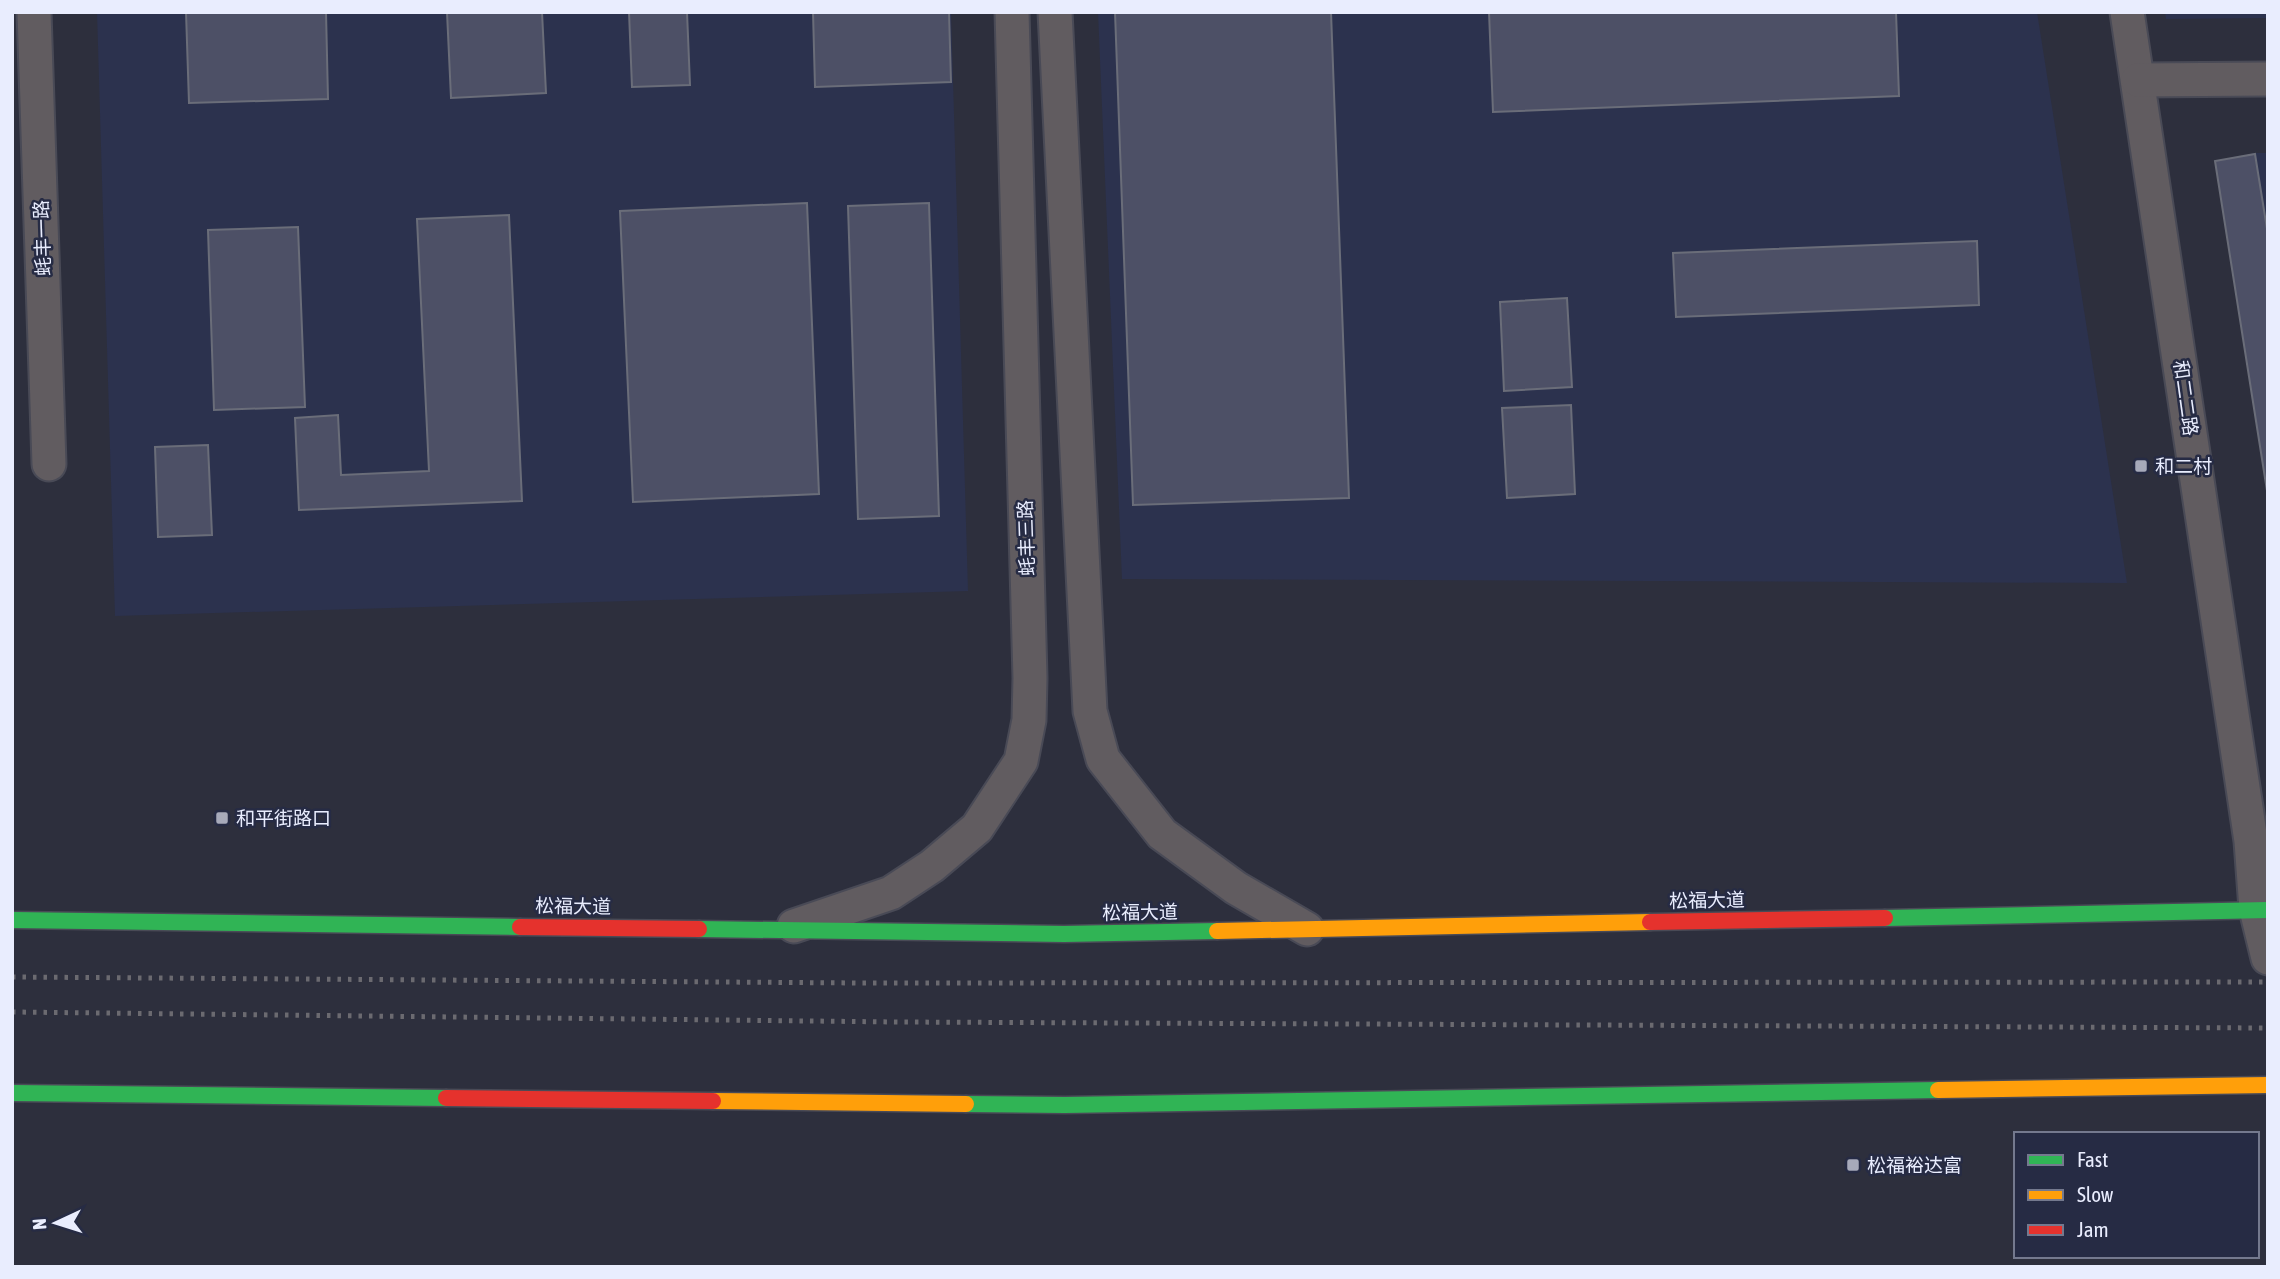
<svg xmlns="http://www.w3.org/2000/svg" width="2280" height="1279" font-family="'Asap Condensed','Noto Sans SC',sans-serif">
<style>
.built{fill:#2c324e}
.building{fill:#4d5066;stroke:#6a6d79;stroke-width:2}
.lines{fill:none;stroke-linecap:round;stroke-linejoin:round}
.street-casing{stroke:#494a56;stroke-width:37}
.fast-casing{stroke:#494a56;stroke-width:19}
.slow-casing{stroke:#494a56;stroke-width:19}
.jam-casing{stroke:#494a56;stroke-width:19}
.street{stroke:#615c60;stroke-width:33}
.fast{stroke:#30b455;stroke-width:16}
.slow{stroke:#ff9f0a;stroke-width:16}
.jam{stroke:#e5322d;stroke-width:16}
.rail{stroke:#6b6a70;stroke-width:5;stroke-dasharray:3.5 7;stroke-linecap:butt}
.poi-dot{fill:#a7aaba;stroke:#262b44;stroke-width:2.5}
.labels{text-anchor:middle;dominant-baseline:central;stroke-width:5;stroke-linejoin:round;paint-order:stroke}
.street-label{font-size:19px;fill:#e9edfe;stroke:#262b44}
.poi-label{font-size:19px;fill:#e9edfe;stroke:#262b44;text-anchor:start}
</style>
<rect width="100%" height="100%" fill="#2d2f3d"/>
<g class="built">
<path d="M97,12H951L968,591L115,616Z"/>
<path d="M1098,12H2037L2127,583L1122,579Z"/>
<path d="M2165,12H2268V18L2166,19Z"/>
<path d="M2252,153H2268V229Z"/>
</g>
<g class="building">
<path d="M186,12H326L328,99L189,103Z"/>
<path d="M447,12H542L546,93L451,98Z"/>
<path d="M629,12H687L690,85L632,87Z"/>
<path d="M813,12H949L951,82L815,87Z"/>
<path d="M1115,12H1331L1349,498L1133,505Z"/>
<path d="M1489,12H1896L1899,96L1493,112Z"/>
<path d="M2255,154L2268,235V497L2215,161Z"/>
<path d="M807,203L819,494L633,502L620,211Z"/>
<path d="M929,203L939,516L858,519L848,206Z"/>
<path d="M509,215L522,501L299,510L295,418L338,415L341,475L429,471L417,219Z"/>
<path d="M298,227L305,407L214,410L208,230Z"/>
<path d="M1977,241L1979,305L1676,317L1673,253Z"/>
<path d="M1567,298L1572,387L1504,391L1500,302Z"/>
<path d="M1571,405L1575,494L1507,498L1502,408Z"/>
<path d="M208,445L212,535L158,537L155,447Z"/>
</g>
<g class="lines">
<g class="street-casing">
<g id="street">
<path d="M34,12L49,464"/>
<path d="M1055,12L1090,711L1103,759L1162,834L1236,888L1307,929"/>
<path d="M2127,12L2251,841L2256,909L2268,958"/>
<path d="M2138,80L2268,79"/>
<path d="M794,926L891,893L932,866L977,828L1021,761L1029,720L1030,678L1012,12"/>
</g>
</g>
<g class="fast-casing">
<g id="fast">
<path d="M1885,918L2268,910"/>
<path d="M12,920L520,927"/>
<path d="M699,929L1064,934L1217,931"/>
<path d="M12,1093L446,1098"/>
<path d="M966,1104L1065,1105L1938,1090"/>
</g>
</g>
<g class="slow-casing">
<g id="slow">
<path d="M1217,931L1650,922"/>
<path d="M1938,1090L2268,1085"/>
<path d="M713,1101L966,1104"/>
</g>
</g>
<g class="jam-casing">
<g id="jam">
<path d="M1650,922L1885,918"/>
<path d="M520,927L699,929"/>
<path d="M446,1098L713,1101"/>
</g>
</g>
<use href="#street" class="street"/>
<use href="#fast" class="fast"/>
<use href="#slow" class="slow"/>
<use href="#jam" class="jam"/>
<g class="rail">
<path d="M12,977L861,983L2268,982"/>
<path d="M12,1012L898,1022L2268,1028"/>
</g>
</g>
<g class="poi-dot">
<rect x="2134" y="459" width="14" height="14" rx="3.5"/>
<rect x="215" y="811" width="14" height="14" rx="3.5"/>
<rect x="1846" y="1158" width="14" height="14" rx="3.5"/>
</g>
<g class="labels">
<g class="street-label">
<text transform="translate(42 238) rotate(-92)">蚝丰一路</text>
<text transform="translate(2186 398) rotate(82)">和二二路</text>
<text transform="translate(1026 538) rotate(-92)">蚝丰三路</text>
<text transform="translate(1707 900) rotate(-1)">松福大道</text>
<text transform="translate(573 906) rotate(1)">松福大道</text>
<text transform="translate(1140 912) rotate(-1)">松福大道</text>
</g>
<g class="poi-label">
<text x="2155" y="466">和二村</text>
<text x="236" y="818">和平街路口</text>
<text x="1867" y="1165">松福裕达富</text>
</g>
</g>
<rect width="2280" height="1279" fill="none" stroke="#e9edfe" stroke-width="28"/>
<rect x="2014" y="1132" width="245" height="126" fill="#262b44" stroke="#74798e" stroke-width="2"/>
<rect x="2028" y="1155" width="35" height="10" fill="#30b455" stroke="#74798e" stroke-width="2"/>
<text x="2077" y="1167" font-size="21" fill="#e9edfe">Fast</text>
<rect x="2028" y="1190" width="35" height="10" fill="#ff9f0a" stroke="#74798e" stroke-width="2"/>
<text x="2077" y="1202" font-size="21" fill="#e9edfe">Slow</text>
<rect x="2028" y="1225" width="35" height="10" fill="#e5322d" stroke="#74798e" stroke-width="2"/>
<text x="2077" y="1237" font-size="21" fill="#e9edfe">Jam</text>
<g transform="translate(56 1223) rotate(266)" stroke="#262b44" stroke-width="5" paint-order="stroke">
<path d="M0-5L12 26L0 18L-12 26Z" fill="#e9edfe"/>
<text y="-10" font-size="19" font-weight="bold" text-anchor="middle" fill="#e9edfe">N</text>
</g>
</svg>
